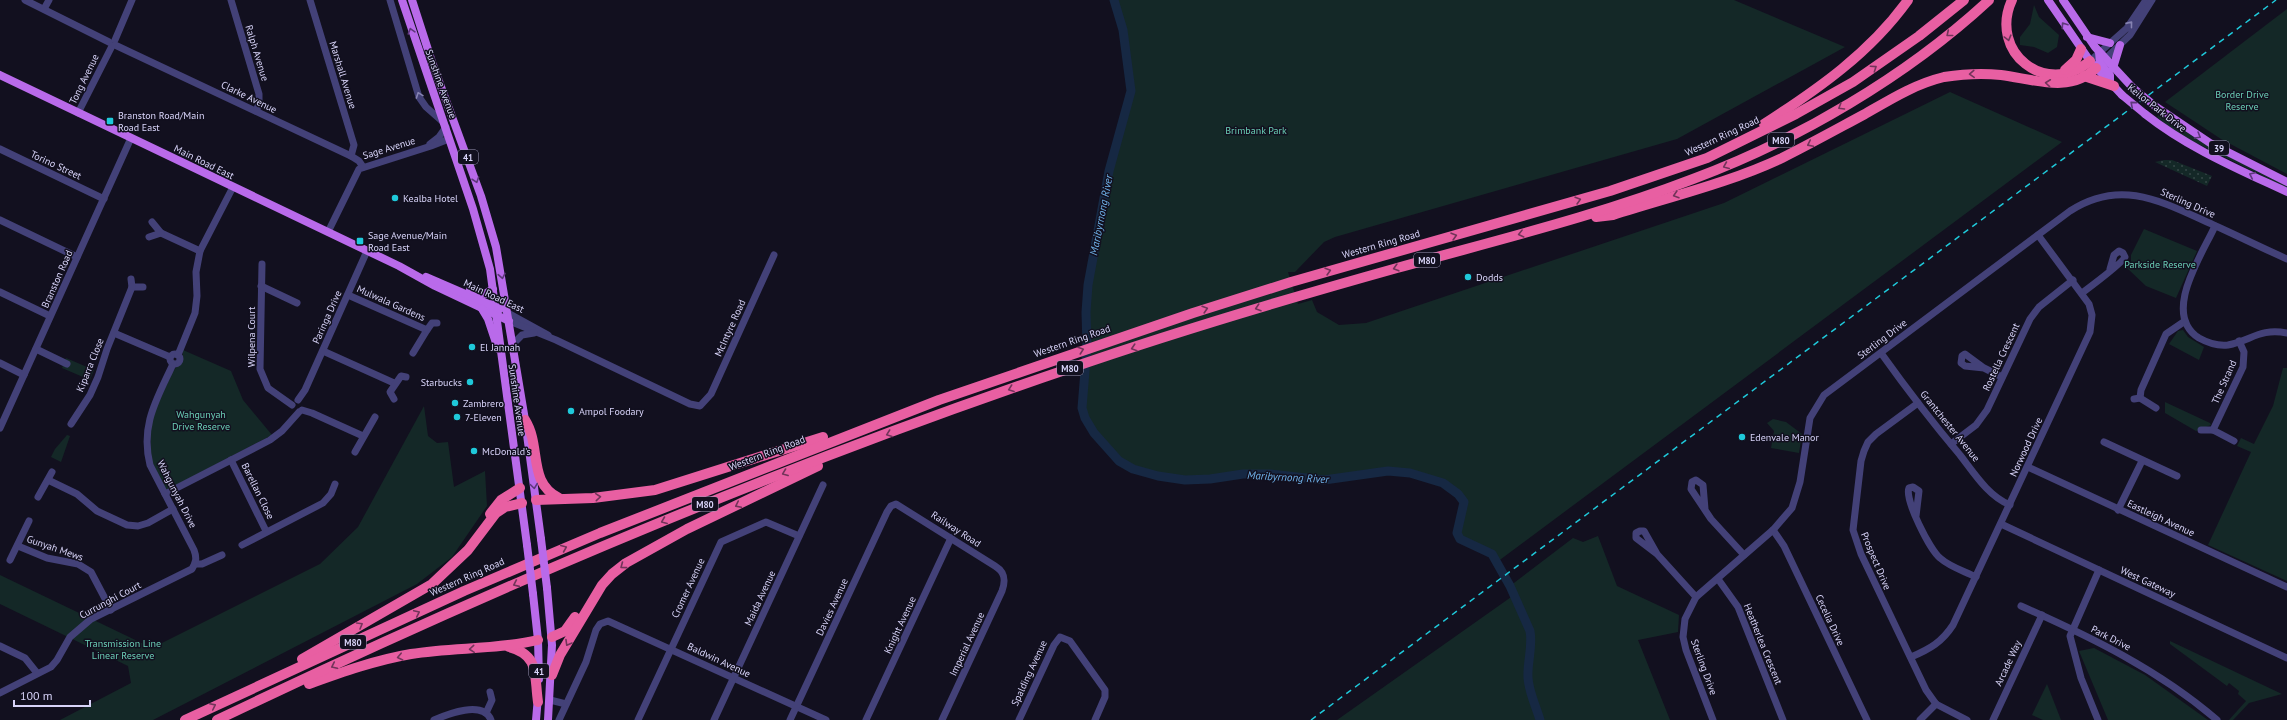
<svg xmlns="http://www.w3.org/2000/svg" width="2287" height="720" font-family="'PT Sans',sans-serif">
<style>
.green{fill:#142827}
.garden{fill:url(#garden-dots)}
.lines{fill:none;stroke-linecap:round;stroke-linejoin:round}
.river{stroke:#162843;stroke-width:9}
.minor{stroke:#434178;stroke-width:7}
.major{stroke:#b96aea;stroke-width:8}
.highway{stroke:#e85fa2;stroke-width:10}
.rail{stroke:#1fc9da;stroke-width:1.5;stroke-dasharray:6 5;stroke-linecap:butt}
.major-bridge{stroke:#b96aea;stroke-width:8}
.oneway{stroke:#8683b2}
.oneway2{stroke:#5d387a}
.oneway3{stroke:#72345a}
.poi-dot{fill:#1fc9da;stroke:#12101f;stroke-width:1.5}
.labels{text-anchor:middle;dominant-baseline:central;stroke-width:3;stroke-linejoin:round;paint-order:stroke}
.shield{fill:#12101f;stroke:#9d99b8;stroke-width:1}
.shield-label{font-size:9px;font-weight:bold;fill:#d8d4f9}
.street-label{font-size:10px;fill:#d8d4f9;stroke:#12101f}
.park-label{font-size:10px;fill:#6aceb5;stroke:#12101f}
.poi-label{font-size:10px;fill:#d8d4f9;stroke:#12101f;text-anchor:start}
.water-label{font-size:11px;font-style:italic;fill:#70b3eb;stroke:#12101f}
</style>
<defs>
<pattern id="garden-dots" width="8" height="8" patternUnits="userSpaceOnUse"><rect width="8" height="8" fill="#142827"/><path d="M2 2h.1M6 6h.1" fill="none" stroke="#354647" stroke-width="1.8" stroke-linecap="round"/></pattern>
</defs>
<rect width="100%" height="100%" fill="#12101f"/>
<g class="green">
<path d="M1114,0H1734L1845,47L1677,139L1335,237L1324,242L1295,272H1288L1298,304L1312,300L1317,312L1339,325L1366,323L1724,203L1950,92L2062,142L1497,562L1492,554L1460,539L1457,533L1464,502L1458,495L1443,483L1409,473L1388,471L1324,480L1270,474H1243L1210,479L1185,480L1158,476L1133,469L1119,461L1094,434L1085,418L1082,408L1087,346L1086,312L1088,285L1109,171L1131,91L1123,30Z"/>
<path d="M2034,5L2039,17L2059,35L2057,47L2048,53L2034,47L2020,45V37L2030,24Z"/>
<path d="M2287,9V174L2221,139L2165,102Z"/>
<path d="M2160,113L2215,149L2287,185V188L2176,133L2157,117Z"/>
<path d="M2144,229L2197,251L2176,298L2146,286L2127,268L2131,262V255Z"/>
<path d="M2183,330L2188,337L2204,347L2199,360L2169,344L2178,331Z"/>
<path d="M183,350L231,371L243,400L272,435L165,491L151,462L150,422L172,373L182,359Z"/>
<path d="M66,358L94,370L90,380L62,368Z"/>
<path d="M2283,368H2287V581L2208,545L2251,452L2237,446L2241,438L2254,444L2273,406Z"/>
<path d="M2165,402L2210,423L2211,425L2196,431L2165,413Z"/>
<path d="M424,406L428,436L437,443L448,442L454,487L485,471L487,506L452,557L417,584L153,720H60L131,683L128,666L0,604V575L152,648L320,564L358,527Z"/>
<path d="M1773,419L1786,422L1802,434L1799,453L1771,448L1774,431L1767,423Z"/>
<path d="M67,435L70,436L61,462L51,457L55,449Z"/>
<path d="M1598,536L1617,586L1679,615L1678,632L1638,640L1670,720H1337L1514,595L1510,586L1573,538L1583,542Z"/>
<path d="M2170,641L2282,694L2249,703L2233,720H2229L2246,701L2238,694L2239,691L2229,683L2227,686L2170,644Z"/>
<path d="M2094,648L2145,675L2208,720H2108L2079,651Z"/>
<path d="M2047,684L2061,720H2043L2032,715Z"/>
</g>
<path class="garden" d="M2164,160H2172L2212,176L2207,186L2155,162Z"/>
<g class="lines">
<path class="river" d="M1114,0L1123,30L1131,91L1109,171L1088,285L1086,312L1087,346L1082,408L1085,418L1094,433L1119,461L1133,469L1158,476L1185,480L1210,479L1243,474H1270L1324,480L1388,471L1410,473L1443,483L1458,494L1464,502L1457,533L1460,539L1492,554L1510,586L1530,631C1533,647 1527,662 1528,678C1529,693 1536,706 1540,720"/>
<g class="minor">
<path d="M25,0L109,42"/>
<path d="M231,0L259,94V104L256,111"/>
<path d="M310,0L354,145L351,156"/>
<path d="M390,0L419,97L426,107L443,122"/>
<path d="M44,9L49,0"/>
<path d="M115,40L132,0"/>
<path d="M115,45L351,156L359,161L363,167"/>
<path d="M2090,61L2127,28L2146,0"/>
<path d="M2102,62L2130,35L2152,0"/>
<path d="M78,113L112,46"/>
<path d="M430,144L439,137L446,127"/>
<path d="M0,149L104,199"/>
<path d="M0,220L77,257"/>
<path d="M2215,226C2202,255 2161,314 2199,338C2208,343 2219,346 2228,345C2252,340 2260,328 2287,333"/>
<path d="M328,232L359,169L431,146L449,139"/>
<path d="M161,233L200,251"/>
<path d="M149,237L161,233L152,222"/>
<path d="M262,264L260,369L268,388L292,405"/>
<path d="M131,279L132,287H143"/>
<path d="M261,286L297,303"/>
<path d="M0,292L50,316"/>
<path d="M2082,293C2090,287 2123,262 2125,257L2123,253L2119,251L2114,255L2110,269"/>
<path d="M348,295L427,330L413,353"/>
<path d="M508,313L548,335"/>
<path d="M509,321L556,340L690,404L700,406L711,394L774,255"/>
<path d="M427,330L432,323H437"/>
<path d="M114,333L170,357"/>
<path d="M513,344L522,335L534,333"/>
<path d="M36,349L67,364"/>
<path d="M323,351L394,383"/>
<path d="M1881,353C1906,388 1932,422 1960,455C1974,473 1988,496 2010,505"/>
<circle cx="175" cy="359" r="5"/>
<path d="M178,355L195,313L197,296L196,272L200,251L233,187"/>
<path d="M0,363L24,375"/>
<path d="M1984,368L1965,366L1961,363L1962,356L1965,354L1984,368L2002,377"/>
<path d="M2140,398L2141,390L2166,334L2185,321"/>
<path d="M394,399L390,392L401,376L406,377"/>
<path d="M2134,399L2140,398L2156,408"/>
<path d="M298,400L305,390L367,251"/>
<path d="M1918,403L1876,434L1868,442L1864,451L1861,461L1853,530L1861,554L1926,690L1936,704L1967,720"/>
<path d="M302,410L312,413L363,436"/>
<path d="M71,424L90,395L98,377L107,349L132,287"/>
<path d="M0,428L131,138"/>
<path d="M2201,430H2213L2234,441"/>
<path d="M2213,430L2243,367L2244,352L2239,341"/>
<path d="M2104,442L2177,476"/>
<path d="M1951,444L1976,425L1987,410L2030,319L2039,307L2073,280"/>
<path d="M355,452L375,417"/>
<path d="M231,460L266,531"/>
<path d="M2028,467L2287,587"/>
<path d="M48,480L77,494L97,511L127,525L138,526L148,523L173,509"/>
<path d="M165,494L270,440L282,431L299,412"/>
<path d="M38,497L52,472"/>
<path d="M1705,509L1703,485L1696,480L1692,482L1691,489L1711,519L1744,555"/>
<path d="M2118,510L2142,461"/>
<path d="M1916,516L1919,491L1913,487L1909,488C1904,499 1930,550 1940,558C1950,567 1964,571 1976,577"/>
<path d="M2001,524L2287,658"/>
<path d="M1773,530L1784,546L1867,720"/>
<path d="M242,545L323,503L331,494L335,484"/>
<path d="M18,546L47,558L78,564L91,572L111,610"/>
<path d="M1657,554L1644,531H1640L1636,533V538L1657,554L1696,597"/>
<path d="M10,560L29,521"/>
<path d="M195,564H202L222,555"/>
<path d="M1718,579L1738,607L1783,720"/>
<path d="M2021,606C2091,637 2159,670 2217,720"/>
<path d="M0,646L25,658L37,673"/>
<path d="M1911,657C1930,649 1942,642 1953,625L2090,332L2092,315L2089,304L2038,235"/>
<path d="M0,693L51,667L57,660L70,637L91,619L192,569C196,562 197,558 194,550L150,465C140,425 157,399 173,364"/>
<path d="M550,700L566,704"/>
<path d="M486,713L492,700L490,692"/>
<path d="M434,720C448,714 483,700 491,720"/>
<path d="M559,720L586,662L596,630L600,624L608,621L826,720"/>
<path d="M638,720L721,542L766,522L799,536"/>
<path d="M714,720L823,485"/>
<path d="M790,720L887,512L891,506L896,504L995,566C1005,572 1006,580 1002,591L942,720"/>
<path d="M866,720L951,538"/>
<path d="M1019,720L1054,645L1060,637L1070,641L1105,690V697L1095,720"/>
<path d="M1713,720L1686,650L1683,637L1685,619L1696,597L1773,530L1792,508L1800,482L1810,418L1824,395L2070,211C2119,179 2159,200 2207,222C2234,234 2260,247 2287,259"/>
<path d="M1920,720L1936,704"/>
<path d="M1993,720L2042,615"/>
<path d="M2098,720L2081,678L2070,636L2099,570"/>
</g>
<g class="major">
<path d="M402,0L473,209L490,269L527,545"/>
<path d="M412,0L432,62L481,196L496,247L525,420L541,539"/>
<path d="M2048,0L2090,61L2122,95"/>
<path d="M2063,0L2095,47L2132,87"/>
<path d="M2087,37L2110,43"/>
<path d="M2099,52L2100,63L2110,75V80"/>
<path d="M2113,68L2120,45"/>
<path d="M0,75L399,266L435,286L509,321"/>
<path d="M2155,106L2210,143L2287,182"/>
<path d="M2145,114C2188,148 2238,169 2287,192"/>
<path d="M426,277L500,309"/>
<path d="M470,290L485,294L493,289"/>
<path d="M482,309L488,319L498,349"/>
<path d="M547,588L552,645L548,720"/>
<path d="M533,594L538,640L539,679"/>
<path d="M536,720L538,697"/>
</g>
<g class="highway">
<path d="M2012,0C1988,52 2046,98 2090,61"/>
<path d="M2065,70L2076,60L2081,49"/>
<path d="M2084,76L2114,86"/>
<path d="M1764,124C1818,89 1870,53 1908,0"/>
<path d="M1596,217L1613,215C1669,197 1729,183 1782,158C1810,144 1837,129 1865,114C1891,99 1915,84 1944,77C1963,74 1983,73 2001,75C2033,79 2070,94 2096,68"/>
<path d="M525,420C542,447 527,482 559,498"/>
<path d="M536,500L593,498L655,490L823,437"/>
<path d="M490,514L501,500L520,488"/>
<path d="M552,637L565,631L575,617"/>
<path d="M509,647C540,655 534,675 538,702"/>
<path d="M302,659L432,584L468,550L496,513L505,507L522,503"/>
<path d="M552,675L560,655L602,585L612,574L626,563L687,529L818,466"/>
<path d="M309,684C342,672 376,660 411,654C453,647 496,650 538,640"/>
<path d="M185,720L464,591L600,533L939,400L1193,313L1291,282L1610,191L1707,158L1796,114L1853,82L1919,36L1964,0"/>
<path d="M217,720C493,588 776,468 1065,370C1175,332 1286,299 1397,268C1497,240 1597,216 1693,179C1798,140 1907,76 1989,0"/>
</g>
<path class="rail" d="M1311,720L2276,0"/>
<g class="major-bridge">
<path d="M2132,87L2155,106"/>
<path d="M2122,95L2145,114"/>
<path d="M541,539L547,588"/>
<path d="M527,545L533,594"/>
</g>
</g>
<defs><path id="oneway-chevron" d="M-2-3.5L2.5 0L-2 3.5" fill="none" stroke-width="1.6" stroke-linecap="round" stroke-linejoin="round"/></defs>
<g class="oneway">
<use href="#oneway-chevron" transform="translate(2130 24) rotate(-51)"/>
<use href="#oneway-chevron" transform="translate(419 95) rotate(-110)"/>
</g>
<g class="oneway2">
<use href="#oneway-chevron" transform="translate(2064 25) rotate(-124)"/>
<use href="#oneway-chevron" transform="translate(411 31) rotate(-107)"/>
<use href="#oneway-chevron" transform="translate(2133 104) rotate(-140)"/>
<use href="#oneway-chevron" transform="translate(2198 136) rotate(31)"/>
<use href="#oneway-chevron" transform="translate(2252 175) rotate(-155)"/>
<use href="#oneway-chevron" transform="translate(476 180) rotate(71)"/>
<use href="#oneway-chevron" transform="translate(502 276) rotate(79)"/>
<use href="#oneway-chevron" transform="translate(534 486) rotate(82)"/>
</g>
<g class="oneway3">
<use href="#oneway-chevron" transform="translate(1949 34) rotate(141)"/>
<use href="#oneway-chevron" transform="translate(2008 38) rotate(75)"/>
<use href="#oneway-chevron" transform="translate(1874 68) rotate(-34)"/>
<use href="#oneway-chevron" transform="translate(1972 74) rotate(177)"/>
<use href="#oneway-chevron" transform="translate(2048 83) rotate(-174)"/>
<use href="#oneway-chevron" transform="translate(1841 107) rotate(149)"/>
<use href="#oneway-chevron" transform="translate(1810 144) rotate(154)"/>
<use href="#oneway-chevron" transform="translate(1726 166) rotate(157)"/>
<use href="#oneway-chevron" transform="translate(1676 195) rotate(163)"/>
<use href="#oneway-chevron" transform="translate(1578 200) rotate(-16)"/>
<use href="#oneway-chevron" transform="translate(1521 234) rotate(166)"/>
<use href="#oneway-chevron" transform="translate(1454 236) rotate(-16)"/>
<use href="#oneway-chevron" transform="translate(1396 268) rotate(164)"/>
<use href="#oneway-chevron" transform="translate(1328 271) rotate(-16)"/>
<use href="#oneway-chevron" transform="translate(1258 308) rotate(162)"/>
<use href="#oneway-chevron" transform="translate(1205 309) rotate(-17)"/>
<use href="#oneway-chevron" transform="translate(1134 348) rotate(162)"/>
<use href="#oneway-chevron" transform="translate(1081 350) rotate(-19)"/>
<use href="#oneway-chevron" transform="translate(1011 389) rotate(160)"/>
<use href="#oneway-chevron" transform="translate(889 434) rotate(160)"/>
<use href="#oneway-chevron" transform="translate(785 473) rotate(159)"/>
<use href="#oneway-chevron" transform="translate(598 497) rotate(-5)"/>
<use href="#oneway-chevron" transform="translate(738 505) rotate(154)"/>
<use href="#oneway-chevron" transform="translate(664 521) rotate(158)"/>
<use href="#oneway-chevron" transform="translate(564 548) rotate(-23)"/>
<use href="#oneway-chevron" transform="translate(623 566) rotate(143)"/>
<use href="#oneway-chevron" transform="translate(516 584) rotate(156)"/>
<use href="#oneway-chevron" transform="translate(417 613) rotate(-25)"/>
<use href="#oneway-chevron" transform="translate(360 625) rotate(-30)"/>
<use href="#oneway-chevron" transform="translate(568 643) rotate(120)"/>
<use href="#oneway-chevron" transform="translate(472 649) rotate(175)"/>
<use href="#oneway-chevron" transform="translate(400 657) rotate(167)"/>
<use href="#oneway-chevron" transform="translate(334 666) rotate(155)"/>
<use href="#oneway-chevron" transform="translate(213 706) rotate(-26)"/>
</g>
<g class="poi-dot">
<rect x="106" y="117" width="8" height="8" rx="2"/>
<circle cx="395" cy="198" r="4"/>
<rect x="356" y="237" width="8" height="8" rx="2"/>
<circle cx="1468" cy="277" r="4"/>
<circle cx="472" cy="347" r="4"/>
<circle cx="470" cy="382" r="4"/>
<circle cx="455" cy="403" r="4"/>
<circle cx="571" cy="411" r="4"/>
<circle cx="457" cy="417" r="4"/>
<circle cx="1742" cy="437" r="4"/>
<circle cx="474" cy="451" r="4"/>
</g>
<g class="labels">
<g class="shield">
<rect x="1768" y="133" width="26" height="14" rx="3"/>
<rect x="2209" y="141" width="20" height="14" rx="3"/>
<rect x="458" y="150" width="20" height="14" rx="3"/>
<rect x="1414" y="253" width="26" height="14" rx="3"/>
<rect x="1057" y="361" width="26" height="14" rx="3"/>
<rect x="692" y="497" width="26" height="14" rx="3"/>
<rect x="340" y="635" width="26" height="14" rx="3"/>
<rect x="529" y="664" width="20" height="14" rx="3"/>
</g>
<g class="shield-label">
<text x="1781" y="140">M80</text>
<text x="2219" y="148">39</text>
<text x="468" y="157">41</text>
<text x="1427" y="260">M80</text>
<text x="1070" y="368">M80</text>
<text x="705" y="504">M80</text>
<text x="353" y="642">M80</text>
<text x="539" y="671">41</text>
</g>
<g class="street-label">
<text transform="translate(257 53) rotate(73)">Ralph Avenue</text>
<text transform="translate(343 75) rotate(73)">Marshall Avenue</text>
<text transform="translate(84 79) rotate(-64)">Tong Avenue</text>
<text transform="translate(441 84) rotate(70)">Sunshine Avenue</text>
<text transform="translate(249 97) rotate(26)">Clarke Avenue</text>
<text transform="translate(2157 108) rotate(38)">Keilor Park Drive</text>
<text transform="translate(1722 136) rotate(-25)">Western Ring Road</text>
<text transform="translate(389 148) rotate(-17)">Sage Avenue</text>
<text transform="translate(204 162) rotate(26)">Main Road East</text>
<text transform="translate(56 165) rotate(25)">Torino Street</text>
<text transform="translate(2188 203) rotate(24)">Sterling Drive</text>
<text transform="translate(1381 244) rotate(-16)">Western Ring Road</text>
<text transform="translate(57 279) rotate(-66)">Branston Road</text>
<text transform="translate(494 296) rotate(25)">Main Road East</text>
<text transform="translate(391 303) rotate(24)">Mulwala Gardens</text>
<text transform="translate(327 317) rotate(-66)">Paringa Drive</text>
<text transform="translate(730 328) rotate(-66)">McIntyre Road</text>
<text transform="translate(251 337) rotate(-90)">Wilpena Court</text>
<text transform="translate(1882 339) rotate(-37)">Sterling Drive</text>
<text transform="translate(1072 341) rotate(-19)">Western Ring Road</text>
<text transform="translate(2001 357) rotate(-65)">Rostella Crescent</text>
<text transform="translate(90 365) rotate(-68)">Kiparra Close</text>
<text transform="translate(2224 382) rotate(-66)">The Strand</text>
<text transform="translate(517 400) rotate(82)">Sunshine Avenue</text>
<text transform="translate(1950 426) rotate(51)">Grantchester Avenue</text>
<text transform="translate(2026 447) rotate(-65)">Norwood Drive</text>
<text transform="translate(767 453) rotate(-21)">Western Ring Road</text>
<text transform="translate(258 491) rotate(64)">Barellan Close</text>
<text transform="translate(177 494) rotate(63)">Wahgunyah Drive</text>
<text transform="translate(2161 518) rotate(25)">Eastleigh Avenue</text>
<text transform="translate(956 529) rotate(33)">Railway Road</text>
<text transform="translate(55 548) rotate(19)">Gunyah Mews</text>
<text transform="translate(1876 561) rotate(67)">Prospect Drive</text>
<text transform="translate(467 577) rotate(-24)">Western Ring Road</text>
<text transform="translate(2148 582) rotate(25)">West Gateway</text>
<text transform="translate(688 588) rotate(-65)">Cromer Avenue</text>
<text transform="translate(760 598) rotate(-65)">Maida Avenue</text>
<text transform="translate(110 600) rotate(-28)">Currunghi Court</text>
<text transform="translate(832 607) rotate(-65)">Davies Avenue</text>
<text transform="translate(1830 620) rotate(65)">Cecelia Drive</text>
<text transform="translate(900 625) rotate(-65)">Knight Avenue</text>
<text transform="translate(2111 638) rotate(27)">Park Drive</text>
<text transform="translate(967 644) rotate(-65)">Imperial Avenue</text>
<text transform="translate(1763 644) rotate(68)">Heatherlea Crescent</text>
<text transform="translate(719 660) rotate(25)">Baldwin Avenue</text>
<text transform="translate(2008 663) rotate(-65)">Arcade Way</text>
<text transform="translate(1704 667) rotate(70)">Sterling Drive</text>
<text transform="translate(1029 673) rotate(-65)">Spalding Avenue</text>
</g>
<g class="park-label">
<text x="2242" y="94">Border Drive<tspan x="2242" dy="12">Reserve</tspan></text>
<text x="1256" y="130">Brimbank Park</text>
<text x="2160" y="264">Parkside Reserve</text>
<text x="201" y="414">Wahgunyah<tspan x="201" dy="12">Drive Reserve</tspan></text>
<text x="123" y="643">Transmission Line<tspan x="123" dy="12">Linear Reserve</tspan></text>
</g>
<g class="poi-label">
<text x="118" y="115">Branston Road/Main<tspan x="118" dy="12">Road East</tspan></text>
<text x="403" y="198">Kealba Hotel</text>
<text x="368" y="235">Sage Avenue/Main<tspan x="368" dy="12">Road East</tspan></text>
<text x="1476" y="277">Dodds</text>
<text x="480" y="347">El Jannah</text>
<text x="462" y="382" text-anchor="end">Starbucks</text>
<text x="463" y="403">Zambrero</text>
<text x="579" y="411">Ampol Foodary</text>
<text x="465" y="417">7-Eleven</text>
<text x="1750" y="437">Edenvale Manor</text>
<text x="482" y="451">McDonald's</text>
</g>
<g class="water-label">
<text transform="translate(1101 215) rotate(-79)">Maribyrnong River</text>
<text transform="translate(1288 477) rotate(3)">Maribyrnong River</text>
</g>
</g>
<path d="M14 700v6h76v-6" fill="none" stroke="#d8d4f9" stroke-width="2"/>
<text x="20" y="700" font-size="12" fill="#d8d4f9" stroke="#12101f" stroke-width="3" paint-order="stroke">100 m</text>
</svg>
